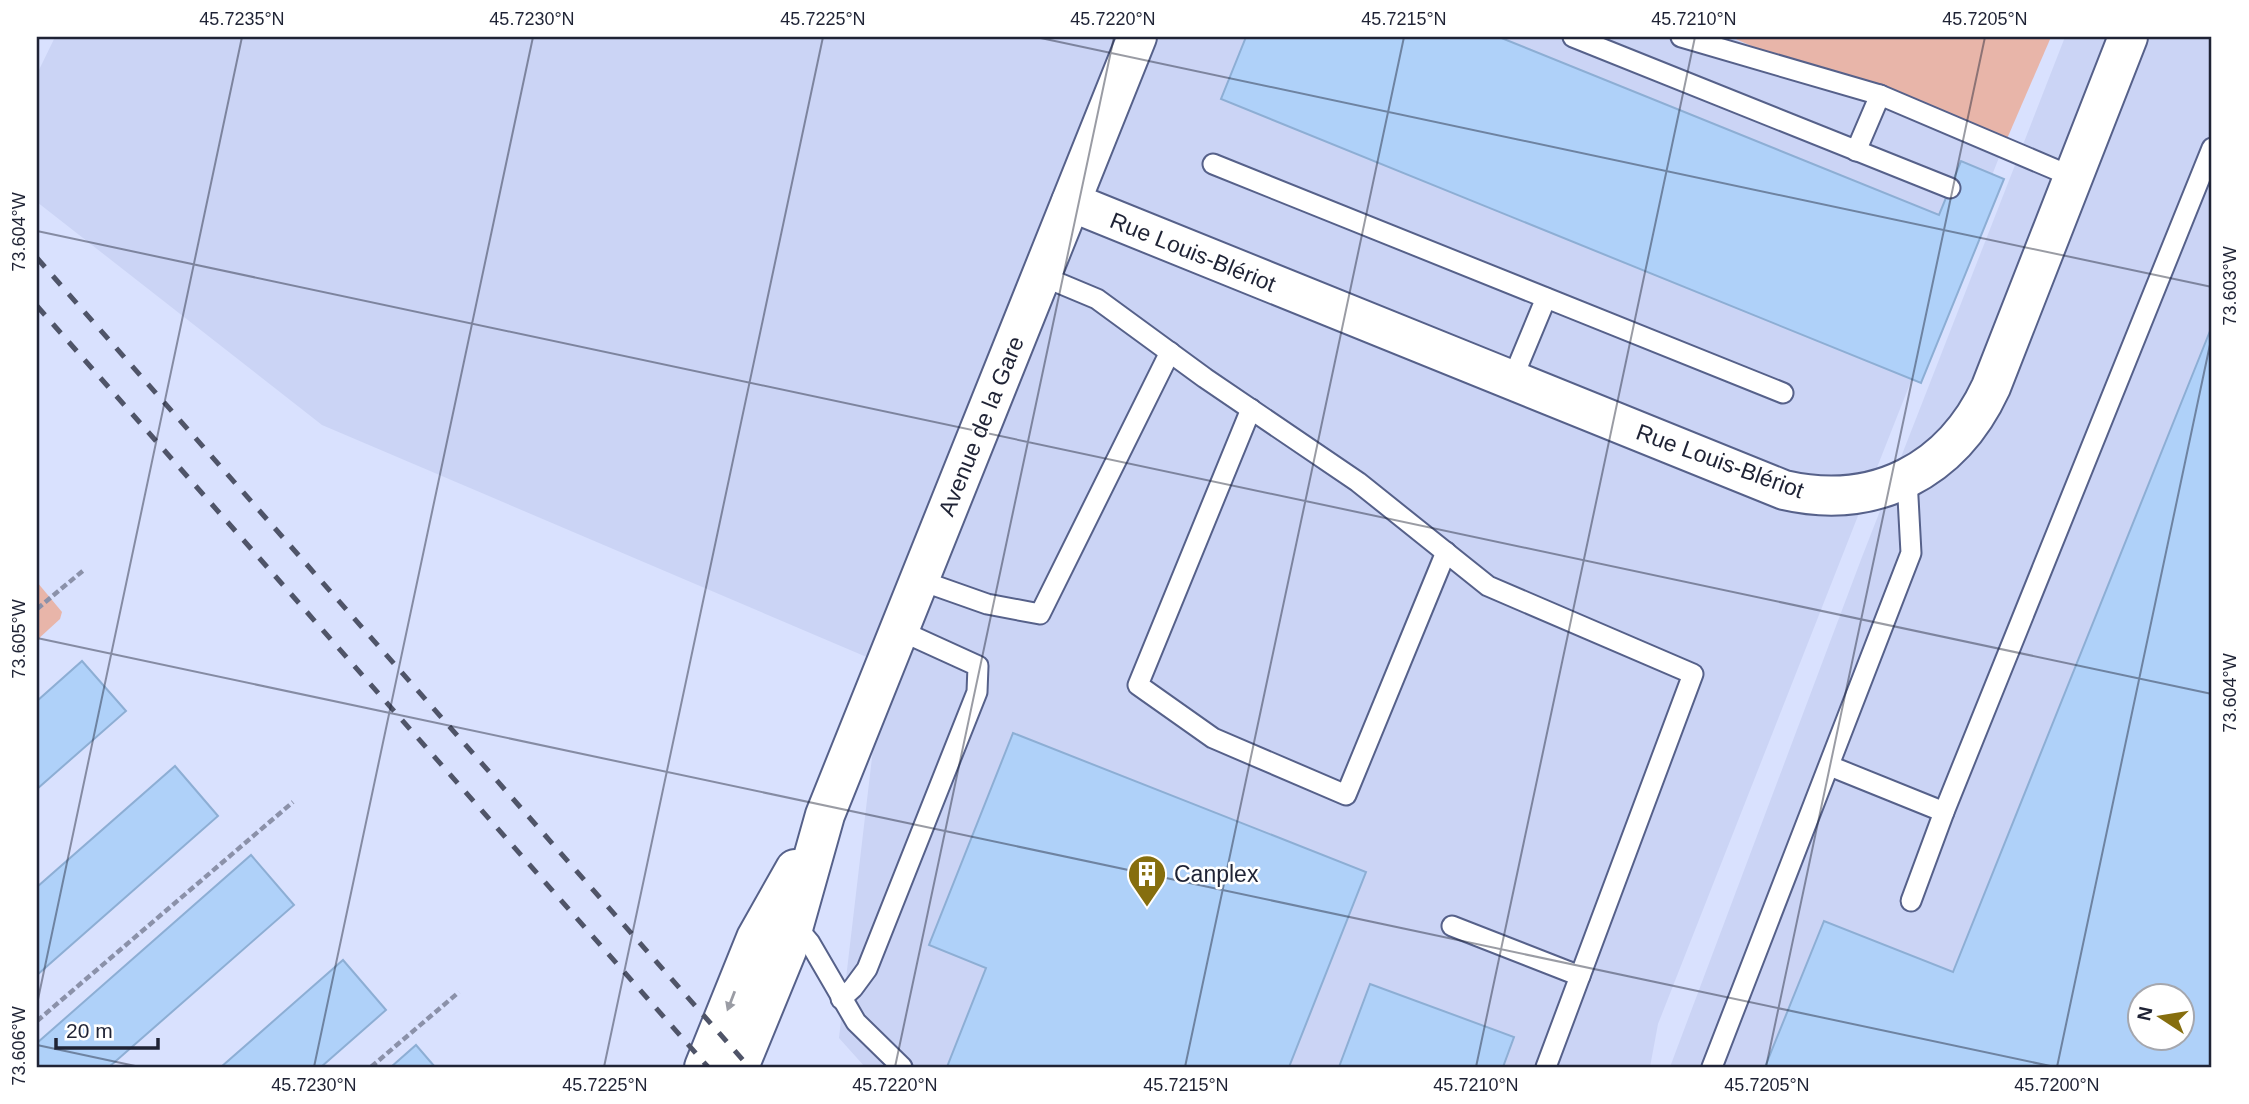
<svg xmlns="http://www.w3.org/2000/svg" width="2249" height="1104" font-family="Arial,sans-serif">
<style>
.built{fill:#cbd4f5;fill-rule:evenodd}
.green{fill:#e8b5a9}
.building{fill:#afd1f9;stroke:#8daed4;stroke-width:2;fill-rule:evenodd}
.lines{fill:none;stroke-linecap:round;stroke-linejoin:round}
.service-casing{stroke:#56618a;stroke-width:23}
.minor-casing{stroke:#56618a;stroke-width:42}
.tertiary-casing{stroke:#56618a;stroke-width:42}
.path{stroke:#8b91a9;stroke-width:4.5;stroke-dasharray:7 3.5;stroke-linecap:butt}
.service{stroke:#fff;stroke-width:19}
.minor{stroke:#fff;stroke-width:38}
.tertiary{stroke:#fff;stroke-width:38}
.rail{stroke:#4f5468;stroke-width:5;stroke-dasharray:12 12;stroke-linecap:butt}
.oneway{fill:#9a9ca4}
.ticks{fill:none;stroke:#1f2335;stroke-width:2;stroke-opacity:0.45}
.labels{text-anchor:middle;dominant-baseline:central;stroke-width:5;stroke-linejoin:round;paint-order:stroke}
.street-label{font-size:23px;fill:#1f2335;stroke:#fff}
.poi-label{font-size:23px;fill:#1f2335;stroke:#fff;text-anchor:start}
.neatline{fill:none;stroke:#1f2335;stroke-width:2.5}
.ticks-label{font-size:18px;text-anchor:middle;fill:#1f2335}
</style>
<rect width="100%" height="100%" fill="#d9e1fe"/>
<g class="built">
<path d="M55,37H1731L2000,155L1658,1024L1650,1067H865L839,1038L883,664L322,425L37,202V74Z"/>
<path d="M2065,37H2212V1067H1670L1862,557ZM2140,996H2182V1038H2140Z"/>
</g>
<g class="green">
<path d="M1731,37H2051L2000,155Z"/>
<path d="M37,582L62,612L60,619L37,640Z"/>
</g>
<g class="building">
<path d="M1246,37H1499L1939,215L1961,161L2004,179L1921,383L1221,99Z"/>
<path d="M2212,326V1067H1765L1824,921L1953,972ZM2140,996H2182V1038H2140Z"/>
<path d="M82,661L126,711L37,789V701Z"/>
<path d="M1013,733L1366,872L1289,1067H947L986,968L929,945Z"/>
<path d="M175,766L218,816L37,975V887Z"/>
<path d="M251,855L294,905L109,1067H37V1043Z"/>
<path d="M343,960L386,1010L321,1067H221Z"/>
<path d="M1370,984L1514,1037L1503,1067H1339Z"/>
<path d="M416,1045L435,1067H391Z"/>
</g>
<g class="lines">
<g class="service-casing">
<g id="service">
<path d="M1573,37L1950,188"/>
<path d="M1681,37L1880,95L2073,177"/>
<path d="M1856,151L1880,95"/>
<path d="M1213,164L1783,393"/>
<path d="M1042,276L1097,299L1205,378L1358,482L1488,586L1693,674L1546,1067"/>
<path d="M1512,380L1546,298"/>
<path d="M1251,409L1138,685L1213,738L1346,795L1446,552"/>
<path d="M919,580L987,604L1040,614L1170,352"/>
<path d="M1830,766L1944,812L2212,148"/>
<path d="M1911,901L1944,812"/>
<path d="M1452,926L1580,976"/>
<path d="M792,927L799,930L810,943L856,1022L902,1067"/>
<path d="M841,999L853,988L867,969L977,692L978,666L899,630"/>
<path d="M1712,1067L1911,553L1907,479"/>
</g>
</g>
<g class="minor-casing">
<path id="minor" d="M1071,202L1784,490C1875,511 1952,471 1991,387L2128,37"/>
</g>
<g class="tertiary-casing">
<g id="tertiary">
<path d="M704,1067L756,938L795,869"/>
<path d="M739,1067L787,950L825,815L1137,37"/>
</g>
</g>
<g class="path">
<path d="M37,609L85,569"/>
<path d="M37,1021L293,802"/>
<path d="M371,1067L459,992"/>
</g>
<use href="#service" class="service"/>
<use href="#minor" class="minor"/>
<use href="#tertiary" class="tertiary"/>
<g class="rail">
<path d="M37,258L749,1067"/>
<path d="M37,306L708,1067"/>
</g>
</g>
<defs><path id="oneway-solid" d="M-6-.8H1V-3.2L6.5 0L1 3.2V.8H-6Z" transform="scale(1.75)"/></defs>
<use class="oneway" href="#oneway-solid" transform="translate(731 1001) rotate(111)"/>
<path class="ticks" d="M1036,37L2212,287M37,231L2212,694M37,638L2055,1067M37,1004L242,37M37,1045L140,1067M314,1067L533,37M604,1067L823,37M895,1067L1114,37M1185,1067L1404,37M1476,1067L1695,37M1766,1067L1985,37M2057,1067L2212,335"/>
<defs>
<g id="building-pin" transform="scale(2.0125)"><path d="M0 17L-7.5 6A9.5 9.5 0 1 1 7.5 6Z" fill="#866e0e" stroke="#fff"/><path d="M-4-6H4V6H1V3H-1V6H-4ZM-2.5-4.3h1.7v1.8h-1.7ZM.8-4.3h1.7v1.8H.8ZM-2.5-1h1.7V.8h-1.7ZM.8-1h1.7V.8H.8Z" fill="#fff"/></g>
</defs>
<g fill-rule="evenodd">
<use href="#building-pin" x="1147" y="874"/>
</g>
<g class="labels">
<g class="street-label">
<text transform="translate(1193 252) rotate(22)">Rue Louis-Blériot</text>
<text transform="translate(981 426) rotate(-68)">Avenue de la Gare</text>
<text transform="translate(1720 461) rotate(20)">Rue Louis-Blériot</text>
</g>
<g class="poi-label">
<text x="1174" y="874">Canplex</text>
</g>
</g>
<rect width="2249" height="1104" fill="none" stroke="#ffffff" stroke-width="77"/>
<g transform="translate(2161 1017) rotate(282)"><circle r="33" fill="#ffffff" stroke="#a5a7ae" stroke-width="2"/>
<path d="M0-5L12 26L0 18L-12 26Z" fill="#866e0e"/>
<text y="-10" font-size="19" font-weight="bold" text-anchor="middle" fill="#1f2335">N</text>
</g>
<path d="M56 1038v10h102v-10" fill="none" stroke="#1f2335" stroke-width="3.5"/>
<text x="66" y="1038" font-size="21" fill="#1f2335" stroke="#ffffff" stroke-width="5" paint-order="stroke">20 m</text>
<rect x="38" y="38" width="2172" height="1028" class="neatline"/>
<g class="ticks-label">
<text x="242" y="25">45.7235°N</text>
<text x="532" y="25">45.7230°N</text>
<text x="823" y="25">45.7225°N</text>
<text x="1113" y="25">45.7220°N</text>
<text x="1404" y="25">45.7215°N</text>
<text x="1694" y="25">45.7210°N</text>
<text x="1985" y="25">45.7205°N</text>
<text transform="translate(19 232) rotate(-90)" y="6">73.604°W</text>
<text transform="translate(2230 286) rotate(-90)" y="6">73.603°W</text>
<text transform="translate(19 639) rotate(-90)" y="6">73.605°W</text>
<text transform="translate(2230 693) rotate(-90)" y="6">73.604°W</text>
<text transform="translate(19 1046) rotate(-90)" y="6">73.606°W</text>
<text x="314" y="1091">45.7230°N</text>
<text x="605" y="1091">45.7225°N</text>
<text x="895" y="1091">45.7220°N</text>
<text x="1186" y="1091">45.7215°N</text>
<text x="1476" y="1091">45.7210°N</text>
<text x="1767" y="1091">45.7205°N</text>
<text x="2057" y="1091">45.7200°N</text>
</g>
</svg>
